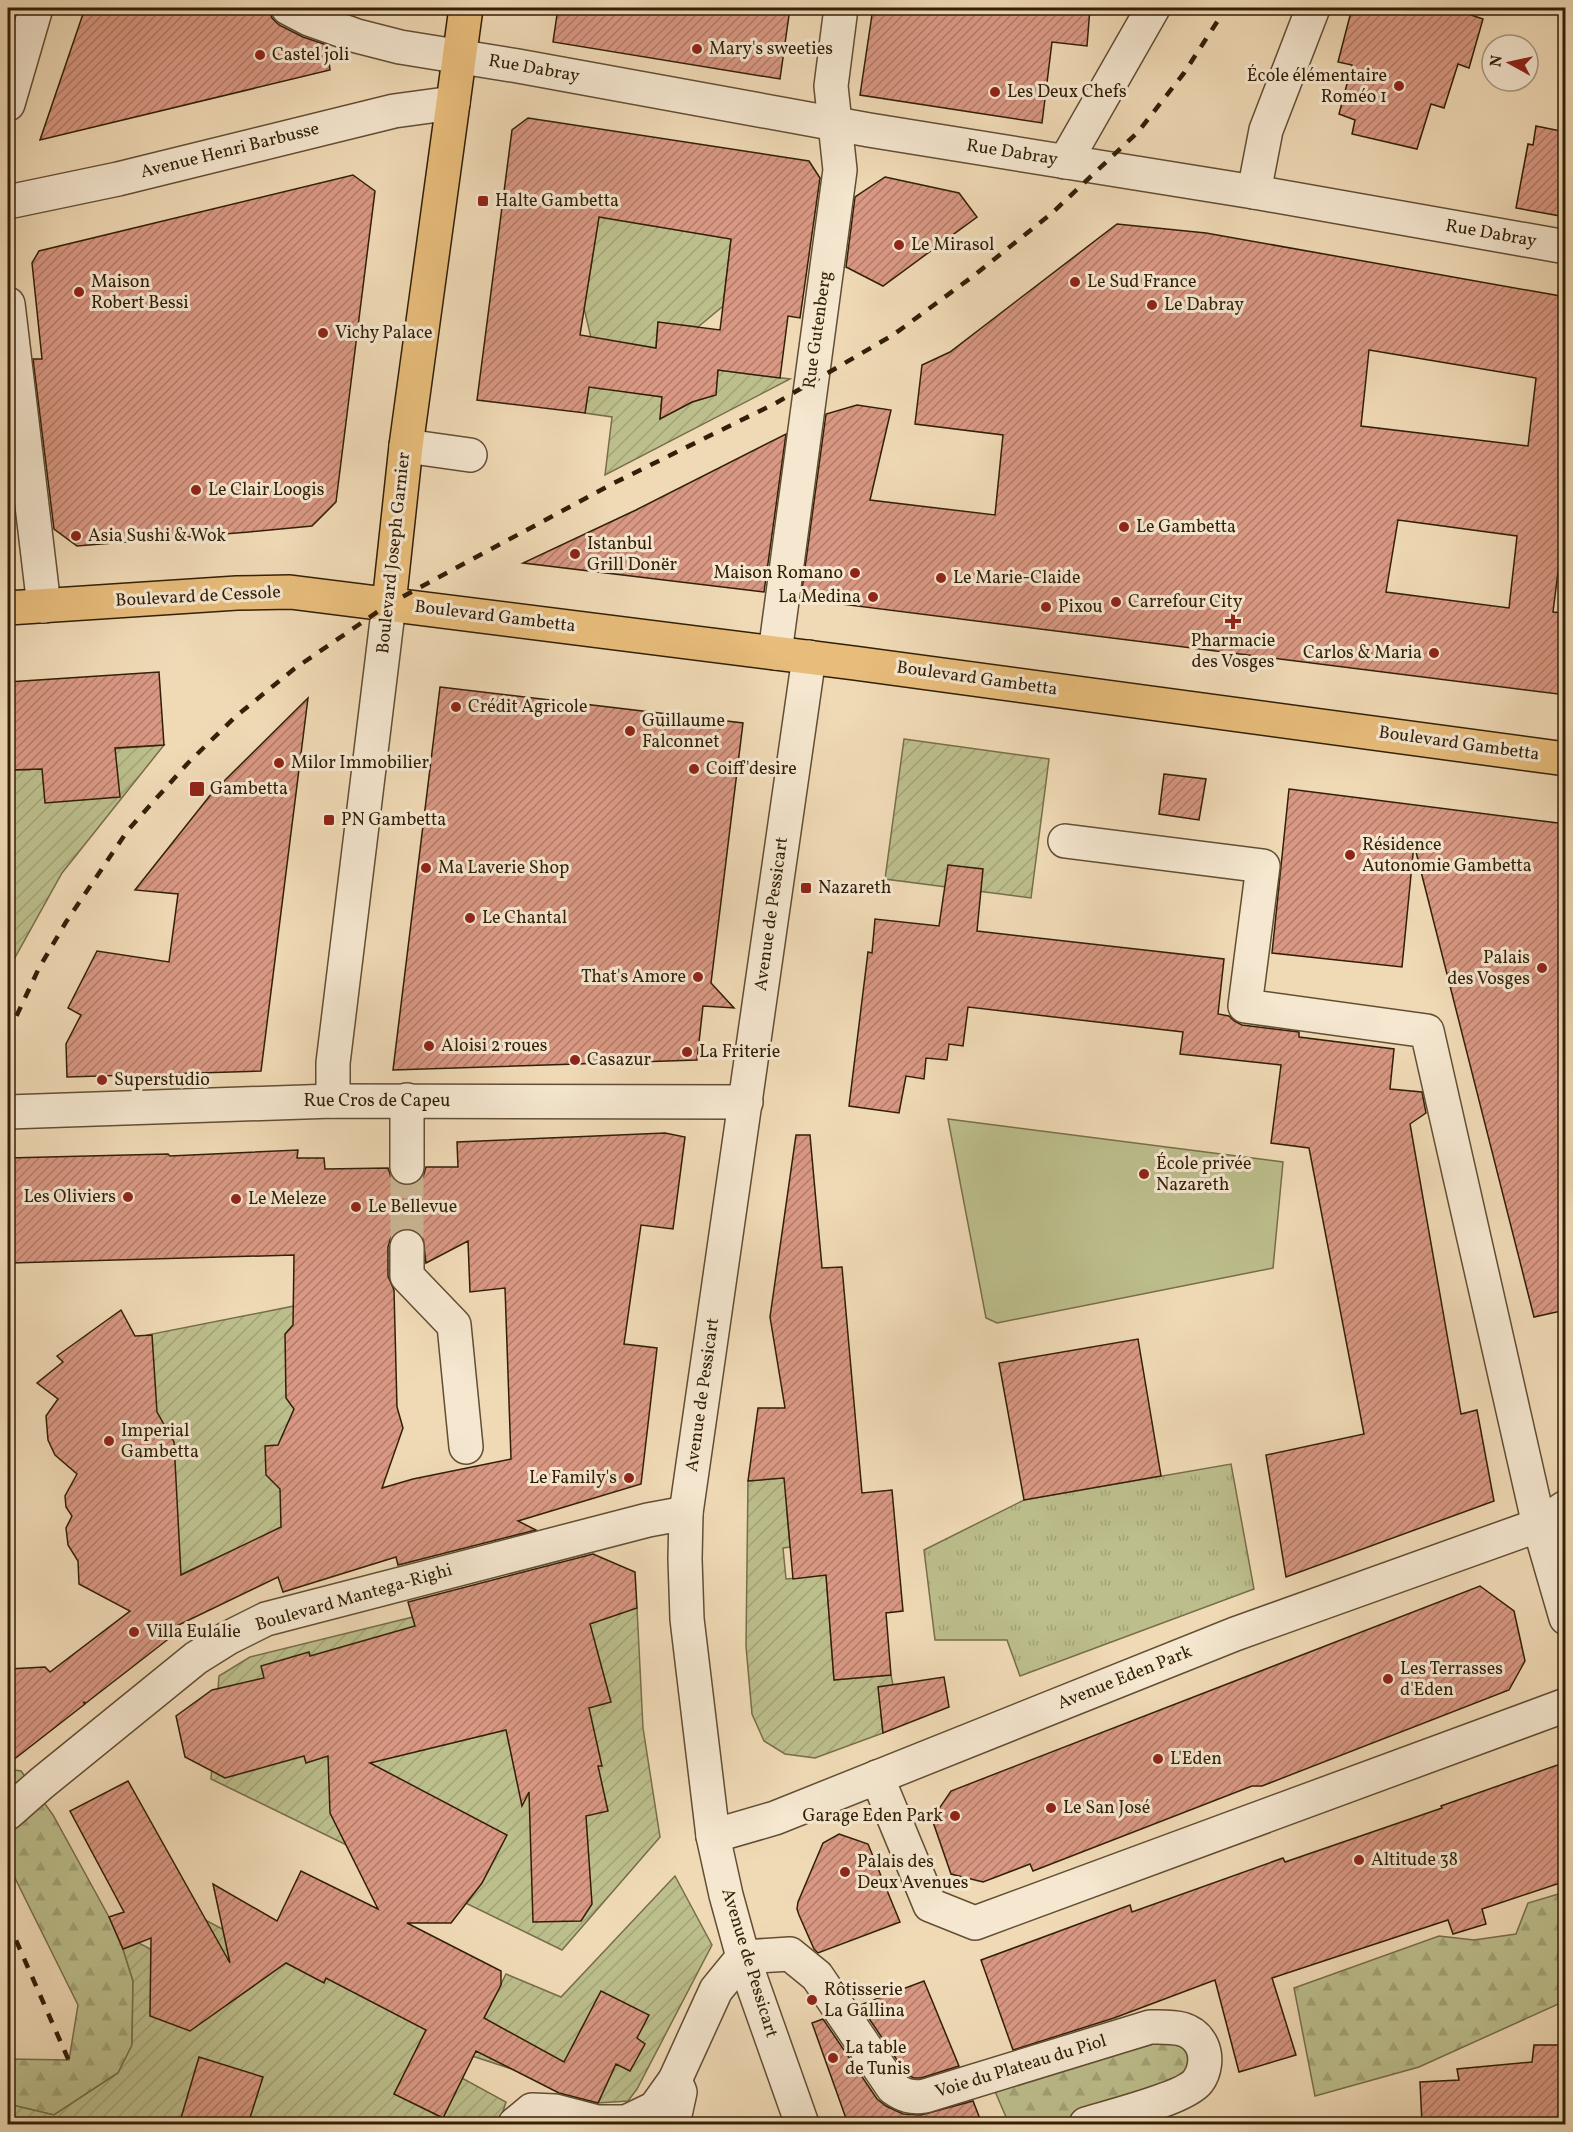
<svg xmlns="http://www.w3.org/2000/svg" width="1573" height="2132" font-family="Vollkorn,serif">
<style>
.grass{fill:url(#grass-tufts);stroke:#776e4a;stroke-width:1.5}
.forest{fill:url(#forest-firs);stroke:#776e4a;stroke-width:1.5}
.garden{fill:url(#garden-furrows);stroke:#776e4a;stroke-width:1.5}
.pitch{fill:#bcbe8c;stroke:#776e4a;stroke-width:1.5}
.building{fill:url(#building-hatch);stroke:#321f07;stroke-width:1.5;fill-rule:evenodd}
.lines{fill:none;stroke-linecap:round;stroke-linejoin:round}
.minor-tunnel{stroke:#cab593;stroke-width:33;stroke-dasharray:33 16;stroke-linecap:butt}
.minor-casing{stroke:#624e33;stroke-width:36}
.major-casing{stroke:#321f07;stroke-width:36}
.minor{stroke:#f5e7d0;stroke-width:33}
.major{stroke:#e8bd7b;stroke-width:33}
.rail{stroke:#321f07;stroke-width:4.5;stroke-dasharray:10 10;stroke-linecap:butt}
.poi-dot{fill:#8f2418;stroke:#f5e7d0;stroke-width:2}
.labels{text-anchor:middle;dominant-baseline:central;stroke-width:6;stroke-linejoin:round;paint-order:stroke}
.poi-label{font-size:18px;fill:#321f07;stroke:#f5e7d0;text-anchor:start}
.street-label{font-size:18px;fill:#321f07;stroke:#f5e7d0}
</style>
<defs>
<pattern id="grass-tufts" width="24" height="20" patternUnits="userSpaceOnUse" patternTransform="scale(1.5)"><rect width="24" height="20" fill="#bcbe8c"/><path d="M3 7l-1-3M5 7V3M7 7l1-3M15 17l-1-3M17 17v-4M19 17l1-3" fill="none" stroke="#a2a377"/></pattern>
<pattern id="forest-firs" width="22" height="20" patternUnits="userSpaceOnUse" patternTransform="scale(1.5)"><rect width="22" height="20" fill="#bcbe8c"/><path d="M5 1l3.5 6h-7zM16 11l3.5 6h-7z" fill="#a2a377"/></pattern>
<pattern id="garden-furrows" width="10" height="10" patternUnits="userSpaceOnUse" patternTransform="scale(1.5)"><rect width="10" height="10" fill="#bcbe8c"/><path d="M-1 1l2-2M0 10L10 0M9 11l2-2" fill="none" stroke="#a2a377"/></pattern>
<pattern id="building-hatch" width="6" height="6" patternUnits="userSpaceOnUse" patternTransform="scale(1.5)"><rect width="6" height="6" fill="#d99883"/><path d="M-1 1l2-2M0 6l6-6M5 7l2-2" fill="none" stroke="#b17b69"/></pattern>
</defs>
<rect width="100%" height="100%" fill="#f0dab6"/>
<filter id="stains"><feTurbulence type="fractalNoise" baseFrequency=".00333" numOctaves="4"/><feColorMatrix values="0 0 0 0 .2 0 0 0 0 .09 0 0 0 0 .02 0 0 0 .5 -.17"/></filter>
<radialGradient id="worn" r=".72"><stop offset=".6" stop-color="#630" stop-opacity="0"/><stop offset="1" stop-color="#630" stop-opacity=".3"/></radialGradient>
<path class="grass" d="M1231,1464L1254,1589L1020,1676L1007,1640H935L924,1550L1024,1500Z"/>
<g class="forest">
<path d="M8,1769L21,1771L53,1815L109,1917L123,1949L133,1981L132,2046L118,2073L54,2115L8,2104V2059L69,2060L78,2005L8,1864Z"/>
<path d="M1565,1892V2001L1419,2067L1315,2096L1294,1988L1439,1936L1474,1940L1516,1934L1528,1903Z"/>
<path d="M1175,2038L1186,2040L1192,2075L1060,2124H1009L994,2089Z"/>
</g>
<g class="garden">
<path d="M599,217L731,239L723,306L698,327L658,322L655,359L665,362L660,419L692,402L715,395L718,370L790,379L605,475L612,417L585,413L589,387L603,389L584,308Z"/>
<path d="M904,739L1049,759L1031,898L885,879Z"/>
<path d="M164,745L62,873L8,970V770H30L48,754Z"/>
<path d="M294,1306L309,1516L186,1572L164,1586L134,1561L147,1335Z"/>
<path d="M792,1477L795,1511L787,1512L790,1547L783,1548L786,1579L826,1575L834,1680L891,1675L896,1700L881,1715L883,1733L815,1758L785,1754L764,1741L752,1714L746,1646L748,1481Z"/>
<path d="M613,1608H637L643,1728L660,1837L562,1950L211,1779L219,1676L250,1657L413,1617L427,1670Z"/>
<path d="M675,1876L712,1945L637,2089L628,2101L597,2103L512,2069L466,2054L506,1974L561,1997Z"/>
<path d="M190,1912L323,1982L326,1978L435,2034L394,2094L443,2118L462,2078L506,2102L499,2124H8V2104L54,2115L118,2073L132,2045L133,1981L123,1949L139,1943L152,1950Z"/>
</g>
<g class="pitch">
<path d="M948,1119L1283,1162L1273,1268L997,1323L986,1318Z"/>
<path d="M8,1435L13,1669H8Z"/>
</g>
<g class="building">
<path d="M85,8H269L272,18L279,25L303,37L327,45L330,70L40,140Z"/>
<path d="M558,8H790L780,79L553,42Z"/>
<path d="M873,8H1090L1087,46L1052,42L1042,123L860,95Z"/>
<path d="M1352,8H1473L1471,15L1483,19L1469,68L1458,64L1444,108L1431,104L1417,149L1352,134L1355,120L1339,114L1352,65L1338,62Z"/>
<path d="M528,118L809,161L820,178L800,318L788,316L780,378L718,370L716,395L692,402L660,419L662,397L589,387L585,413L477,400L512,130ZM599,217L731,239L720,330L658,322L656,348L580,335Z"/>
<path d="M1536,126L1566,132V217L1516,208L1528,144L1533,145Z"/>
<path d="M353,175L375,191L336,502L312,526L249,532L77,546L54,529L33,359H42L32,263L39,251Z"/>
<path d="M885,177L959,193L977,217L883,286L846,267L855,197Z"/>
<path d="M1117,224L1206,233L1566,297V508L1553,612L1566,613V695L809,600L810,598L801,597L826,414L857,405L891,410L870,500L995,515L1003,435L915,424L922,365L950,352ZM1369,350L1536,378L1528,446L1361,426ZM1398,520L1517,536L1509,608L1386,592Z"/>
<path d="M786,434L764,592L523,563L636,510Z"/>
<path d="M8,458L12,496L8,493Z"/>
<path d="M159,672L164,745L115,748L120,797L45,803L42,769L8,770V682Z"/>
<path d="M440,687L743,723L711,983L734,1008L703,1006L697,1060L393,1070Z"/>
<path d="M308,698L261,1071L67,1077L66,1044L81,1015L68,1008L97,951L169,962L178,894L135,890L212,793Z"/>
<path d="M1164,774L1206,779L1199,820L1159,814Z"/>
<path d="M1289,789L1566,824V1310L1534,1317L1414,844L1402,967L1272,953Z"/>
<path d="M948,865L983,869L977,931L1224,959L1218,1014L1229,1016L1234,1021L1242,1025L1299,1032V1037L1394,1049L1390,1089L1422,1092L1426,1113L1410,1124L1461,1414L1477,1410L1494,1501L1286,1577L1266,1455L1364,1434L1309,1148L1271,1143L1281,1065L1180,1054L1183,1032L968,1007L963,1046L949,1044L947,1060L926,1058L924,1079L906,1076L899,1113L849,1106L868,952L872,953L875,919L939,926Z"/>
<path d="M665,1133L685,1137L673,1229L641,1225L624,1344L657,1348L641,1484L518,1521L536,1530L398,1565L396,1557L283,1592L278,1577L166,1631L171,1637L86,1703L83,1702L85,1704L8,1764V1669L45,1667L50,1672L130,1611L79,1584L78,1561L68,1545L66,1528L72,1516L66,1507L65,1496L77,1474L55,1455L48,1440L46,1416L58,1399L37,1383L63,1362L57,1356L121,1310L135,1336L152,1335L157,1412L174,1442L181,1575L281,1527L280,1489L266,1475L265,1446L278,1445L294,1409L286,1398L285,1334L293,1325L294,1255L11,1263L8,1158L168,1154L170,1156L298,1150L297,1158H324L325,1169L388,1168L391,1177L397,1183L408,1186L416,1183L423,1177L426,1167H458L457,1142ZM406,1228L416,1231L423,1238L426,1263L468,1241L470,1292L505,1288L511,1459L413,1479L382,1488L403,1428L397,1407L394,1290L388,1276V1247L391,1237L397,1231Z"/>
<path d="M796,1135H810L822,1268L842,1267L862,1493L892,1490L903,1611L886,1613L891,1675L834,1680L826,1575L793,1579L784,1478L748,1481L758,1408H785L770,1317Z"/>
<path d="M1138,1339L1161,1476L1024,1500L999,1363Z"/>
<path d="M593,1554L635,1572L637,1608L590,1624L611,1702L589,1708L602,1766H598L608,1811L586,1816L592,1904L581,1921L533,1922L529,1792L522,1806L506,1730L370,1763L507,1835L482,1883L451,1923H407L501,1971V1985L484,2018L564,2062L601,1991L649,2015L637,2038L645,2044L630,2071L616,2064L598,2103L559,2093L476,2051L443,2118L394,2094L426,2030L326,1978L324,1983L286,1963L190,2031L150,2016L151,1938L123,1949L109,1917L124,1912L70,1811L128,1781L230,1963L213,1884L277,1921L301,1871L378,1909L330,1813L328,1756L306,1763L304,1756L225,1778L185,1757L176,1716L212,1690L264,1678L261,1666L309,1652L310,1656L415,1626L408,1602Z"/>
<path d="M1480,1586L1514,1611L1525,1661L1509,1690L1262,1786H1252L1033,1871L1030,1864L983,1882L951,1874L932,1819L951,1791Z"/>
<path d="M944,1677L949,1707L883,1733L878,1687Z"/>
<path d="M1566,1762V1881L1482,1909L1486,1924L1453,1934L1448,1920L1272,1978L1296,2055L1239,2072L1215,1980L1114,2018L1013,2050L981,1960L1130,1905L1132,1912L1283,1858L1285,1862L1442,1808L1441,1806Z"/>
<path d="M839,1834L868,1844L900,1922L818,1953L814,1949L799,1915L797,1909L798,1902L823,1843Z"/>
<path d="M924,1981L959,2066L921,2078H914L907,2075L860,2005Z"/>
<path d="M823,2019L877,2099L886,2106L903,2114L921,2115L973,2101L982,2124H848L812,2023Z"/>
<path d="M1534,2045H1566V2123L1422,2124L1420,2082L1459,2080L1457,2069L1532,2062Z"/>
<path d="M199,2057L263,2077L248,2124H201L181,2118Z"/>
</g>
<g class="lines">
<path class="minor-tunnel" d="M407,1247V1167"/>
<g class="minor-casing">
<g id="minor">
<path d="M288,8L309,19L357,36L400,47L518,66L869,130L1254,192L1566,247"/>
<path d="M8,104L36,8"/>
<path d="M1065,162L1153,8"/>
<path d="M1254,192L1266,130L1313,8"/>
<path d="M8,202L118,179L394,111L453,103"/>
<path d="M8,304L44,606"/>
<path d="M406,446L470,455"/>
<path d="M775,653L840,170L831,86L841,8"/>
<path d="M407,1100V1167"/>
<path d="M333,1101V1063L389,604"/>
<path d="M8,1112L333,1101L746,1102"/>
<path d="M407,1247V1276L454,1325L466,1447"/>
<path d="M1566,1507L1539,1525L1566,1618"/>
<path d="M877,1777L930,1905L975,1923L1566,1705"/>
<path d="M8,1813L42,1783L196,1658L228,1638L266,1619L648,1520L686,1513"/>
<path d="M713,1836L775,1818L1235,1634L1539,1525L1427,1031L1245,1006L1263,866L1065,841"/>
<path d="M515,2124L532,2110L555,2111L597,2122H626L655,2108L675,2080L716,1990L743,1957L790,1954L817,1976L893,2088C904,2096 912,2098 925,2096L1150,2027C1171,2027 1192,2025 1202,2046C1207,2057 1205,2072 1198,2081C1186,2098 1108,2117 1086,2124"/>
<path d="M673,2124L680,2092L675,2080"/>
<path d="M802,2124L743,1957L726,1895L713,1836L687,1619L685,1559L686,1513L809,657"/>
</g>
</g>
<g class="major-casing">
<g id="major">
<path d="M389,604L406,446L466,8"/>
<path d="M8,608L237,593L290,592L854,663L1566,759"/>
</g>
</g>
<use href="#minor" class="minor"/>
<use href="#major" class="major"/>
<g class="rail">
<path d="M8,1034L39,968L66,922L128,830L188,763L235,717L294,669L389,604L614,483L776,403L893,335L972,277L1051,214L1138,132L1184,73L1226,8"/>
<path d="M8,1922L69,2061"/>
</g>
</g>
<g class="poi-dot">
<circle cx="697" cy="49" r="6"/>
<circle cx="260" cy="55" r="6"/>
<circle cx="1399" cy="86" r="6"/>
<circle cx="995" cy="92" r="6"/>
<rect x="477" y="195" width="12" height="12" rx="3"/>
<circle cx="899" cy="245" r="6"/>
<circle cx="1075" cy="282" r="6"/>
<circle cx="79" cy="292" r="6"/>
<circle cx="1152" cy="305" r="6"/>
<circle cx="323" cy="333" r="6"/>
<circle cx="196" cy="490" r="6"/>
<circle cx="1124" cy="527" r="6"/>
<circle cx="76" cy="536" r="6"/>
<circle cx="575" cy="554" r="6"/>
<circle cx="855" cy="573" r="6"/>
<circle cx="941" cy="578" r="6"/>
<circle cx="873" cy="597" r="6"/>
<circle cx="1116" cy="602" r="6"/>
<circle cx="1046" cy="607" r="6"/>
<path d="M1230 612h6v6h6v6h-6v6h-6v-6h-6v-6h6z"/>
<circle cx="1434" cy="653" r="6"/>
<circle cx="456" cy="707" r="6"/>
<circle cx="630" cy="731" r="6"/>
<circle cx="279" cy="763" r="6"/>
<circle cx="694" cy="769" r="6"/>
<rect x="189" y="781" width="16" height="16" rx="3"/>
<rect x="323" y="814" width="12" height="12" rx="3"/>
<circle cx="1350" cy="855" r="6"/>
<circle cx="426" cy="868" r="6"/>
<rect x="800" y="882" width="12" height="12" rx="3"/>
<circle cx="470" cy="918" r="6"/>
<circle cx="1542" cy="968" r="6"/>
<circle cx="698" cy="977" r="6"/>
<circle cx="429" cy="1046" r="6"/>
<circle cx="687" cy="1052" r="6"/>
<circle cx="575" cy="1060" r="6"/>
<circle cx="102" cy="1080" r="6"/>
<circle cx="1144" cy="1174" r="6"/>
<circle cx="128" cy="1197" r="6"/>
<circle cx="236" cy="1199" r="6"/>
<circle cx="356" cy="1207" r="6"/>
<circle cx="109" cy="1441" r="6"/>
<circle cx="629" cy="1478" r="6"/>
<circle cx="134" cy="1632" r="6"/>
<circle cx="1388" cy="1679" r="6"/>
<circle cx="1158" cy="1759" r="6"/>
<circle cx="1051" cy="1808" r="6"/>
<circle cx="955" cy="1816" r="6"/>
<circle cx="1359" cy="1860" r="6"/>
<circle cx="845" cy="1872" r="6"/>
<circle cx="812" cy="2000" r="6"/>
<circle cx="833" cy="2058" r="6"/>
</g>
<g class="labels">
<g class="poi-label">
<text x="709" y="49">Mary's sweeties</text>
<text x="272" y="55">Castel joli</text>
<text x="1387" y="76" text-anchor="end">École élémentaire<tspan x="1387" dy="21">Roméo 1</tspan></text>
<text x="1007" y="92">Les Deux Chefs</text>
<text x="495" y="201">Halte Gambetta</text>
<text x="911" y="245">Le Mirasol</text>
<text x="91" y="282">Maison<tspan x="91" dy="21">Robert Bessi</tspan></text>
<text x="1087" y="282">Le Sud France</text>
<text x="1164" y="305">Le Dabray</text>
<text x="335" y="333">Vichy Palace</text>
<text x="208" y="490">Le Clair Loogis</text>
<text x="1136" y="527">Le Gambetta</text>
<text x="88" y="536">Asia Sushi &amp; Wok</text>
<text x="587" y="544">Istanbul<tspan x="587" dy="21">Grill Donër</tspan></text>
<text x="843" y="573" text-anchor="end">Maison Romano</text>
<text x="953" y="578">Le Marie-Claide</text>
<text x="861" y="597" text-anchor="end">La Medina</text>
<text x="1128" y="602">Carrefour City</text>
<text x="1058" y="607">Pixou</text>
<text x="1233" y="641" text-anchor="middle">Pharmacie<tspan x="1233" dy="21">des Vosges</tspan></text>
<text x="1422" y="653" text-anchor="end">Carlos &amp; Maria</text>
<text x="468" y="707">Crédit Agricole</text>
<text x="642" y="721">Guillaume<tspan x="642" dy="21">Falconnet</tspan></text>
<text x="291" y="763">Milor Immobilier</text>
<text x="706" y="769">Coiff'desire</text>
<text x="210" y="789">Gambetta</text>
<text x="341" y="820">PN Gambetta</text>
<text x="1362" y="845">Résidence<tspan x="1362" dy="21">Autonomie Gambetta</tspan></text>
<text x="438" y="868">Ma Laverie Shop</text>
<text x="818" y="888">Nazareth</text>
<text x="482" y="918">Le Chantal</text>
<text x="1530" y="958" text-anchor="end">Palais<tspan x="1530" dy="21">des Vosges</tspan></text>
<text x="686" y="977" text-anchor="end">That's Amore</text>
<text x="441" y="1046">Aloisi 2 roues</text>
<text x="699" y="1052">La Friterie</text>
<text x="587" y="1060">Casazur</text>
<text x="114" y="1080">Superstudio</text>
<text x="1156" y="1164">École privée<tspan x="1156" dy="21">Nazareth</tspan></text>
<text x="116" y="1197" text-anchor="end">Les Oliviers</text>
<text x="248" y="1199">Le Meleze</text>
<text x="368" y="1207">Le Bellevue</text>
<text x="121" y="1431">Imperial<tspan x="121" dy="21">Gambetta</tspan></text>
<text x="617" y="1478" text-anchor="end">Le Family's</text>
<text x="146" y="1632">Villa Eulalie</text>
<text x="1400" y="1669">Les Terrasses<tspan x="1400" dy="21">d'Eden</tspan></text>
<text x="1170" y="1759">L'Eden</text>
<text x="1063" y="1808">Le San José</text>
<text x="943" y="1816" text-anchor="end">Garage Eden Park</text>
<text x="1371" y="1860">Altitude 38</text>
<text x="857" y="1862">Palais des<tspan x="857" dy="21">Deux Avenues</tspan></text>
<text x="824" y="1990">Rôtisserie<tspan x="824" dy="21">La Gallina</tspan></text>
<text x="845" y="2048">La table<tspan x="845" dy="21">de Tunis</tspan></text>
</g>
<g class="street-label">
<text transform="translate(534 69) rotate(10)">Rue Dabray</text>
<text transform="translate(230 151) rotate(-14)">Avenue Henri Barbusse</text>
<text transform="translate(1012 153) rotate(9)">Rue Dabray</text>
<text transform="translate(1491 234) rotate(10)">Rue Dabray</text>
<text transform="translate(818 330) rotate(-82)">Rue Gutenberg</text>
<text transform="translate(394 553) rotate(-84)">Boulevard Joseph Garnier</text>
<text transform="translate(198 597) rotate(-3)">Boulevard de Cessole</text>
<text transform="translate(495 617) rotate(7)">Boulevard Gambetta</text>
<text transform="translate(977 679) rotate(8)">Boulevard Gambetta</text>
<text transform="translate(1459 744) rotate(8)">Boulevard Gambetta</text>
<text transform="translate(772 914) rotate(-82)">Avenue de Pessicart</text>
<text x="377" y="1101">Rue Cros de Capeu</text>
<text transform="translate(703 1395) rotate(-82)">Avenue de Pessicart</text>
<text transform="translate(354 1598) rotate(-16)">Boulevard Mantega-Righi</text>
<text transform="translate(1125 1678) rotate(-22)">Avenue Eden Park</text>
<text transform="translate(749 1963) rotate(73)">Avenue de Pessicart</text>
<text transform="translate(1021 2067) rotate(-17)">Voie du Plateau du Piol</text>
</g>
</g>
<rect width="1573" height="2132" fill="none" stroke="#f0dab6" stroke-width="30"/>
<rect x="9" y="9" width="1555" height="2114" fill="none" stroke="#321f07" stroke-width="3"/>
<rect x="15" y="15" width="1543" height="2102" fill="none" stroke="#321f07" stroke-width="1.5"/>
<g transform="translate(1510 63) rotate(278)"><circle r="28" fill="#f5e7d0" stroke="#a79780" stroke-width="1.5"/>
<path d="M0-4.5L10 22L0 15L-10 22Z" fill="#8f2418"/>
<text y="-9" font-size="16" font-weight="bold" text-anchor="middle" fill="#321f07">N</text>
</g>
<rect width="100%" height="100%" filter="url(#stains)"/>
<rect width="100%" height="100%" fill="url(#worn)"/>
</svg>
